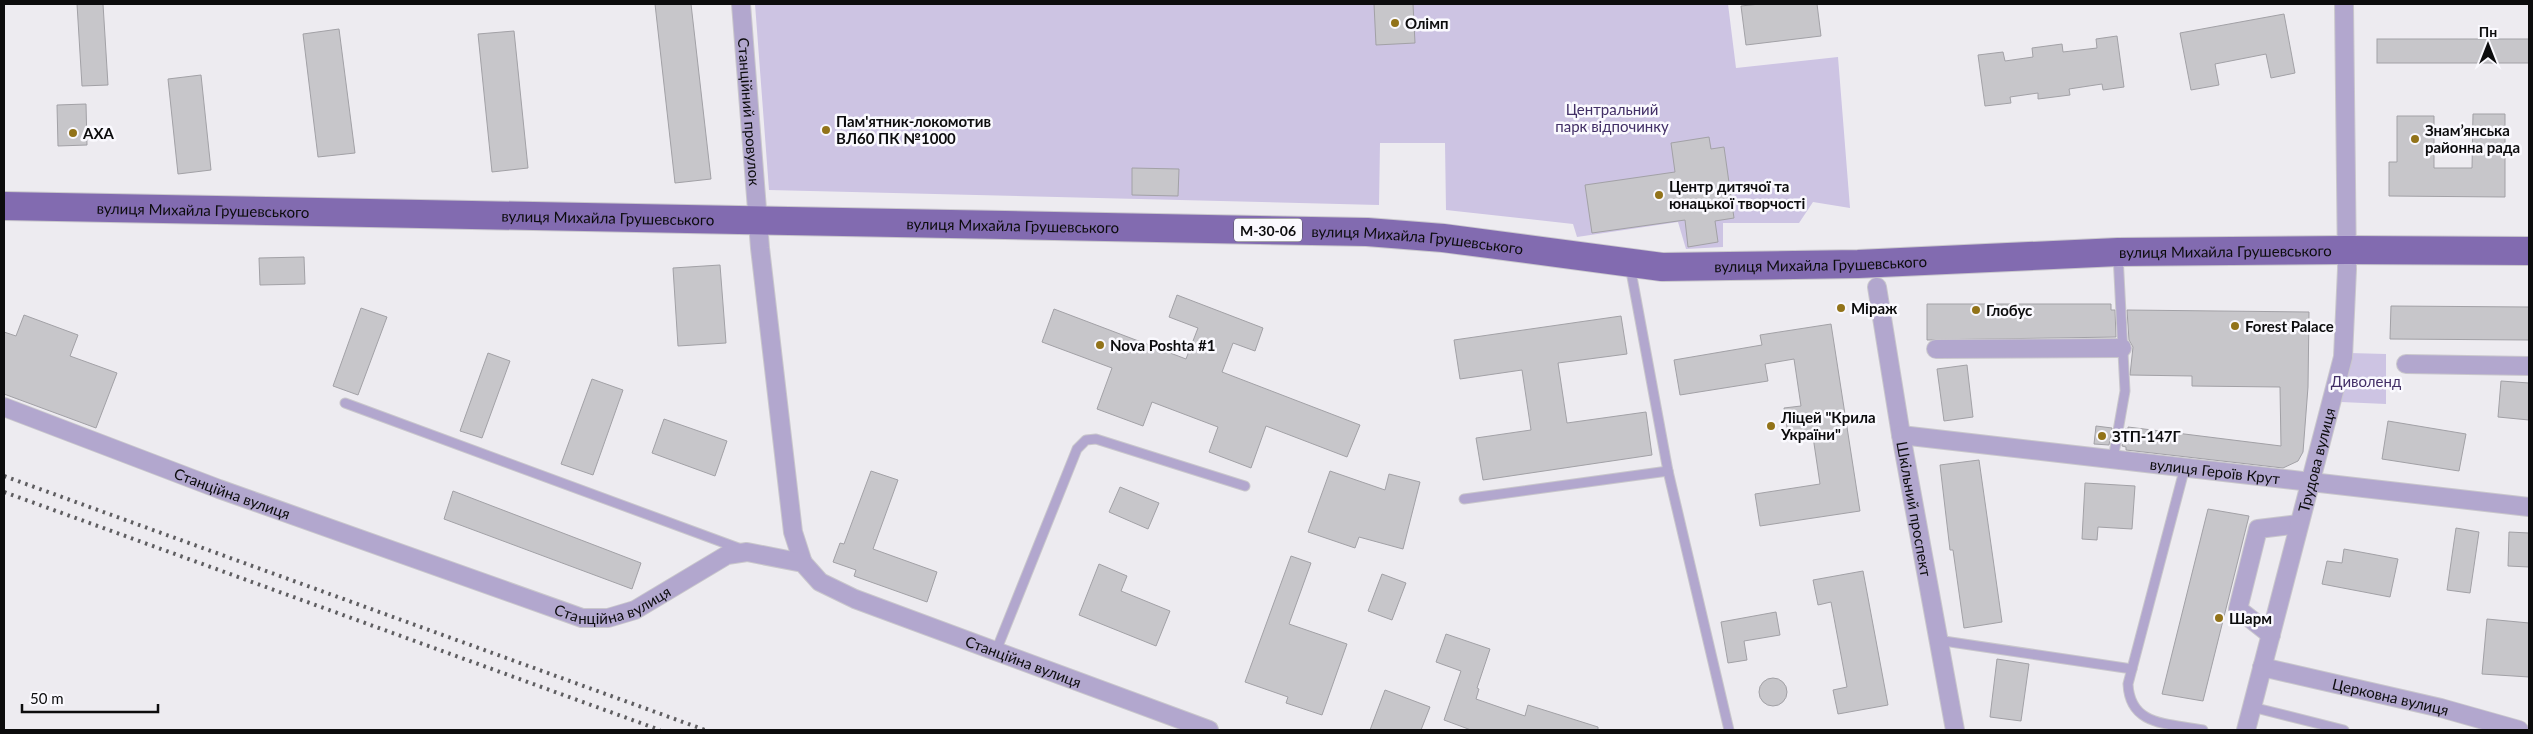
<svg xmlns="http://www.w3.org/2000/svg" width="2533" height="734" font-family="Lato,sans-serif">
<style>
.green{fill:#cdc4e3}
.building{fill:#c7c6ca;stroke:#a2a1a6}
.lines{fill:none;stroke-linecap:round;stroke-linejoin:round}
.lane-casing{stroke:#c9c7cc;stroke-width:11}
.street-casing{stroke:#c9c7cc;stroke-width:20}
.primary-casing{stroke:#c9c7cc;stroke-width:30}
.lane{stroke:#b2a7ce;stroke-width:9}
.street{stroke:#b2a7ce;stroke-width:18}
.primary{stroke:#826bb0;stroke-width:28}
.rail{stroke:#5f5e61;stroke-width:4;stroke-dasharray:2.5 5;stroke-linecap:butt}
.poi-dot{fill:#927319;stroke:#faf9fe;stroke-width:2}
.labels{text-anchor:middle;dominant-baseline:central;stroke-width:5;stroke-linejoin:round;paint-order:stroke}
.shield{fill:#faf9fe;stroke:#535355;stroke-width:1}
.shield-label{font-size:14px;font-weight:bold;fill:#0c0c0d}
.poi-label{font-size:15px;font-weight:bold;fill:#0c0c0d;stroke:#faf9fe;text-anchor:start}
.park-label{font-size:15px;fill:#422f66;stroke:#faf9fe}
.street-label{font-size:15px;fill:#0c0c0d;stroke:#faf9fe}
</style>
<rect width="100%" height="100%" fill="#edebf0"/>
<g class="green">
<path d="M755,4H1728L1736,68L1838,57L1850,208L1813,202L1799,223H1723V247L1686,249L1678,222L1577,237L1573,224L1446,210L1445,143H1380L1379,205L769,190Z"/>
<path d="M2349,353L2386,354V404L2341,402Z"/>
</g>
<g class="building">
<path d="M77,4H103L108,85L82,86Z"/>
<path d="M655,4H691L711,179L675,183Z"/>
<path d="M1374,4H1413L1415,43L1376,45Z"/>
<path d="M1760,4H1817L1821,36L1746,45L1741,6Z"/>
<path d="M2284,14L2295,73L2271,78L2266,54L2215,64L2219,85L2191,90L2180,33Z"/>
<path d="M339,29L355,153L318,157L303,34Z"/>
<path d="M514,31L528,168L492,172L478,34Z"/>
<path d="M2117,36L2124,87L2103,90L2102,84L2069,89L2070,95L2038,99V93L2010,97L2011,103L1985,106L1978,55L2003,52L2005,61L2033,57L2032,48L2062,44L2063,52L2097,48L2096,39Z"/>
<rect x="2377" y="39" width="152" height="24"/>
<path d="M201,75L211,170L178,174L168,79Z"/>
<path d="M86,104L87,145L58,146L57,105Z"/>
<path d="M2473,114H2505V197L2389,196V162H2397V116H2434V168H2472Z"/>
<path d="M1709,137L1711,149L1724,147L1734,218L1715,221L1718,242L1688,247L1685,220L1592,233L1585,185L1675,172L1671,143Z"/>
<path d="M1132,168L1179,169L1178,196L1132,195Z"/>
<path d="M304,257L305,284L260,285L259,258Z"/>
<path d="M720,265L726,343L678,346L673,268Z"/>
<path d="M1177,295L1263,328L1255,351L1233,343L1222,372L1360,425L1347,457L1266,426L1251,468L1209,452L1218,427L1152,402L1143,426L1097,409L1112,368L1042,342L1054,309L1186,359L1198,328L1169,317Z"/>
<path d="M1927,304H2111V310H2115L2116,337L1927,340Z"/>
<path d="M2391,306L2529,307V340L2390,339Z"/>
<path d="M361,308L387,317L358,395L333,386Z"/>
<path d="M2127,310L2309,312L2308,387L2303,452L2298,461L2283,468L2126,450V447L2122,446L2125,429H2128V427L2281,446L2280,387L2192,386V376L2130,375L2133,347L2129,340Z"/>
<path d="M24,315L78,335L70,356L117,373L96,428L4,394V332L16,336Z"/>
<path d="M1621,316L1627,354L1558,363L1567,423L1646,412L1652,455L1483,480L1476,438L1531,430L1522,370L1460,379L1454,340Z"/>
<path d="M1831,324L1860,511L1760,526L1755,494L1820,484L1812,430L1788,434L1784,408L1801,406L1794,359L1765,364L1768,381L1680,395L1674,360L1762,345L1760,335Z"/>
<path d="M488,353L510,361L482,438L460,431Z"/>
<path d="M1967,365L1973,417L1944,421L1937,369Z"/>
<path d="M592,379L623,390L593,475L561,464Z"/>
<path d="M2501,381L2529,383V420L2498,417Z"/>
<path d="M664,419L727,441L715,476L652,453Z"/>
<path d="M2388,421L2466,434L2459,471L2382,459Z"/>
<path d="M2096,426L2112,428L2109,445L2094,444Z"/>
<path d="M1979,460L2002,622L1964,628L1953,550H1950L1940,465Z"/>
<path d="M871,471L898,480L873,549L937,572L927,602L854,576L856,570L833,562L840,543L844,544Z"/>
<path d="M1330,471L1385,490L1389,474L1420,482L1403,549L1359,537L1355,548L1308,532Z"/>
<path d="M2085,483L2135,486L2132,529L2098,527L2097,540L2082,539Z"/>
<path d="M1120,487L1159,503L1148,529L1109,512Z"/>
<path d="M453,491L641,563L632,589L444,519Z"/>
<path d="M2208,509L2249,516L2203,701L2162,694Z"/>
<path d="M2456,528L2479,532L2470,593L2447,590Z"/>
<path d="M2509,532L2529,533V567L2508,566Z"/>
<path d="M2344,549L2398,559L2390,597L2322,584L2327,561L2342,563Z"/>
<path d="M1291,556L1311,563L1289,624L1347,644L1322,715L1286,703L1288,697L1245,682Z"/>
<path d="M1099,564L1127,576L1121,591L1170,611L1156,646L1079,615Z"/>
<path d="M1863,571L1888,705L1838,714L1833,690L1847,687L1831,602L1818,605L1813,580Z"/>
<path d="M1382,574L1406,583L1392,620L1368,611Z"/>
<path d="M1776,612L1780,635L1744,641L1747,660L1728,663L1721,622Z"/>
<path d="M2487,619L2529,623V677L2482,674Z"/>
<path d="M1446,634L1490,649L1477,688L1479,689L1476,699L1525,716L1528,705L1598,727V730H1471L1444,720L1461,671L1436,662Z"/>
<path d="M1997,659L2029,664L2021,721L1990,717Z"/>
<circle cx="1773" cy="692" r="14"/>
<path d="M1385,690L1430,707L1421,730H1370Z"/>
</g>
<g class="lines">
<g class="lane-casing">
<g id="lane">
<path d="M1630,266L1668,471L1729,730"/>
<path d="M345,403L741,549"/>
<path d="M2113,459L2125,391L2118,255"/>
<path d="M2185,467L2128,684C2130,727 2169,723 2203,730"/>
<path d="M1464,499L1668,471"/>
<path d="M1937,640L2132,669"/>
<path d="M996,651L1077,449L1086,440L1096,439L1245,486"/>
<path d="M2252,707L2344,730"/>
</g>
</g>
<g class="street-casing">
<g id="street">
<path id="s1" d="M741,4L760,248L793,532L803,563"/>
<path id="s2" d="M1877,287L1901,435L1955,730"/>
<path d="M1936,349L2122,348"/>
<path d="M2406,364L2529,366"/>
<path id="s3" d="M4,407L219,489L582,618H608L635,610L727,555L747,552L803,563L820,582L855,599L1209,730"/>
<path id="s4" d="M1901,435L2529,507"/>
<path d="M2271,635L2238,609L2258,529L2299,524"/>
<path id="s5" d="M2262,667L2441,708L2519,730"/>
<path id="s6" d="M2246,730L2343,357L2347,269L2344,4"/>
</g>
</g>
<g class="primary-casing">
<g id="primary">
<path id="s7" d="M4,206L1367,232L1443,238L1662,267L1858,264L2118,252L2347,250L2529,251"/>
</g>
</g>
<use href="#lane" class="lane"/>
<use href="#street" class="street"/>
<use href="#primary" class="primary"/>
<g class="rail">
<path d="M4,476L705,730"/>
<path d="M4,492L660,730"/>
</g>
</g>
<g class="poi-dot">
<circle cx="1395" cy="23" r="5"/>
<circle cx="826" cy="130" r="5"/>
<circle cx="73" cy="133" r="5"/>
<circle cx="2415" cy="139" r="5"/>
<circle cx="1659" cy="195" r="5"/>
<circle cx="1841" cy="308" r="5"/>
<circle cx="1976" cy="310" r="5"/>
<circle cx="2235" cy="326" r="5"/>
<circle cx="1100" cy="345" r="5"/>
<circle cx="1771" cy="426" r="5"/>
<circle cx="2102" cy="436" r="5"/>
<circle cx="2219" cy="618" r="5"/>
</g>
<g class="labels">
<rect class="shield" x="1234" y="218.5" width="68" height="23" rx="4"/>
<g class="shield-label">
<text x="1268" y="230">М-30-06</text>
</g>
<g class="poi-label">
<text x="1405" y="23">Олімп</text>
<text x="836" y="121">Пам'ятник-локомотив<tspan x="836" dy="17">ВЛ60 ПК №1000</tspan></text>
<text x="2425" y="130">Знам’янська<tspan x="2425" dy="17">районна рада</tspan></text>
<text x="83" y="133">AXA</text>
<text x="1669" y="186">Центр дитячої та<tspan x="1669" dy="17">юнацької творчості</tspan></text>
<text x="1851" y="308">Міраж</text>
<text x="1986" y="310">Глобус</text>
<text x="2245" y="326">Forest Palace</text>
<text x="1110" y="345">Nova Poshta #1</text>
<text x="1781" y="417">Ліцей "Крила<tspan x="1781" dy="17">України"</tspan></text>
<text x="2112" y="436">ЗТП-147Г</text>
<text x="2229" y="618">Шарм</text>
</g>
<g class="park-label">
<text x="1612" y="109">Центральний<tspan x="1612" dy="17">парк відпочинку</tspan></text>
<text x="2366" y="381">Диволенд</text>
</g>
<g class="street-label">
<text stroke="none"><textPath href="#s1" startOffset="108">Станційний провулок</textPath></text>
<text stroke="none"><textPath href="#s7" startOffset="199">вулиця Михайла Грушевського</textPath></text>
<text stroke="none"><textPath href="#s7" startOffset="604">вулиця Михайла Грушевського</textPath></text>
<text stroke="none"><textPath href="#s7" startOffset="1009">вулиця Михайла Грушевського</textPath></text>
<text stroke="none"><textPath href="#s7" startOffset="1414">вулиця Михайла Грушевського</textPath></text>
<text stroke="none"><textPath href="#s7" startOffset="2224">вулиця Михайла Грушевського</textPath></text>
<text stroke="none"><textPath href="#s7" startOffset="1819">вулиця Михайла Грушевського</textPath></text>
<text stroke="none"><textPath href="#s6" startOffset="279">Трудова вулиця</textPath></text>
<text stroke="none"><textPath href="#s4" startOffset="316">вулиця Героїв Крут</textPath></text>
<text stroke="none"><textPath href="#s3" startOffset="244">Станційна вулиця</textPath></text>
<text stroke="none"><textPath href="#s2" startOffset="225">Шкільний проспект</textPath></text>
<text stroke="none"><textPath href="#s3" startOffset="648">Станційна вулиця</textPath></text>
<text stroke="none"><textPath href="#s3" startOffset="1098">Станційна вулиця</textPath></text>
<text stroke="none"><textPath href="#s5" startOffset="132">Церковна вулиця</textPath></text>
</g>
</g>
<rect width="2533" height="734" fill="none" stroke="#0c0c0d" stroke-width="10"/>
<g transform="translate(2488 45)" stroke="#faf9fe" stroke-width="4" paint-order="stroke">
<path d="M0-4L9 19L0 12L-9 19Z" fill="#0c0c0d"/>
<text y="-8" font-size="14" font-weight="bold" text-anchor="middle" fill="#0c0c0d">Пн</text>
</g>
<path d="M22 704v8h136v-8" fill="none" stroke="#0c0c0d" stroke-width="2.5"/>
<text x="30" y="704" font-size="15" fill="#0c0c0d" stroke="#faf9fe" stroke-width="4" paint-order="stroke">50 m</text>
</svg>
